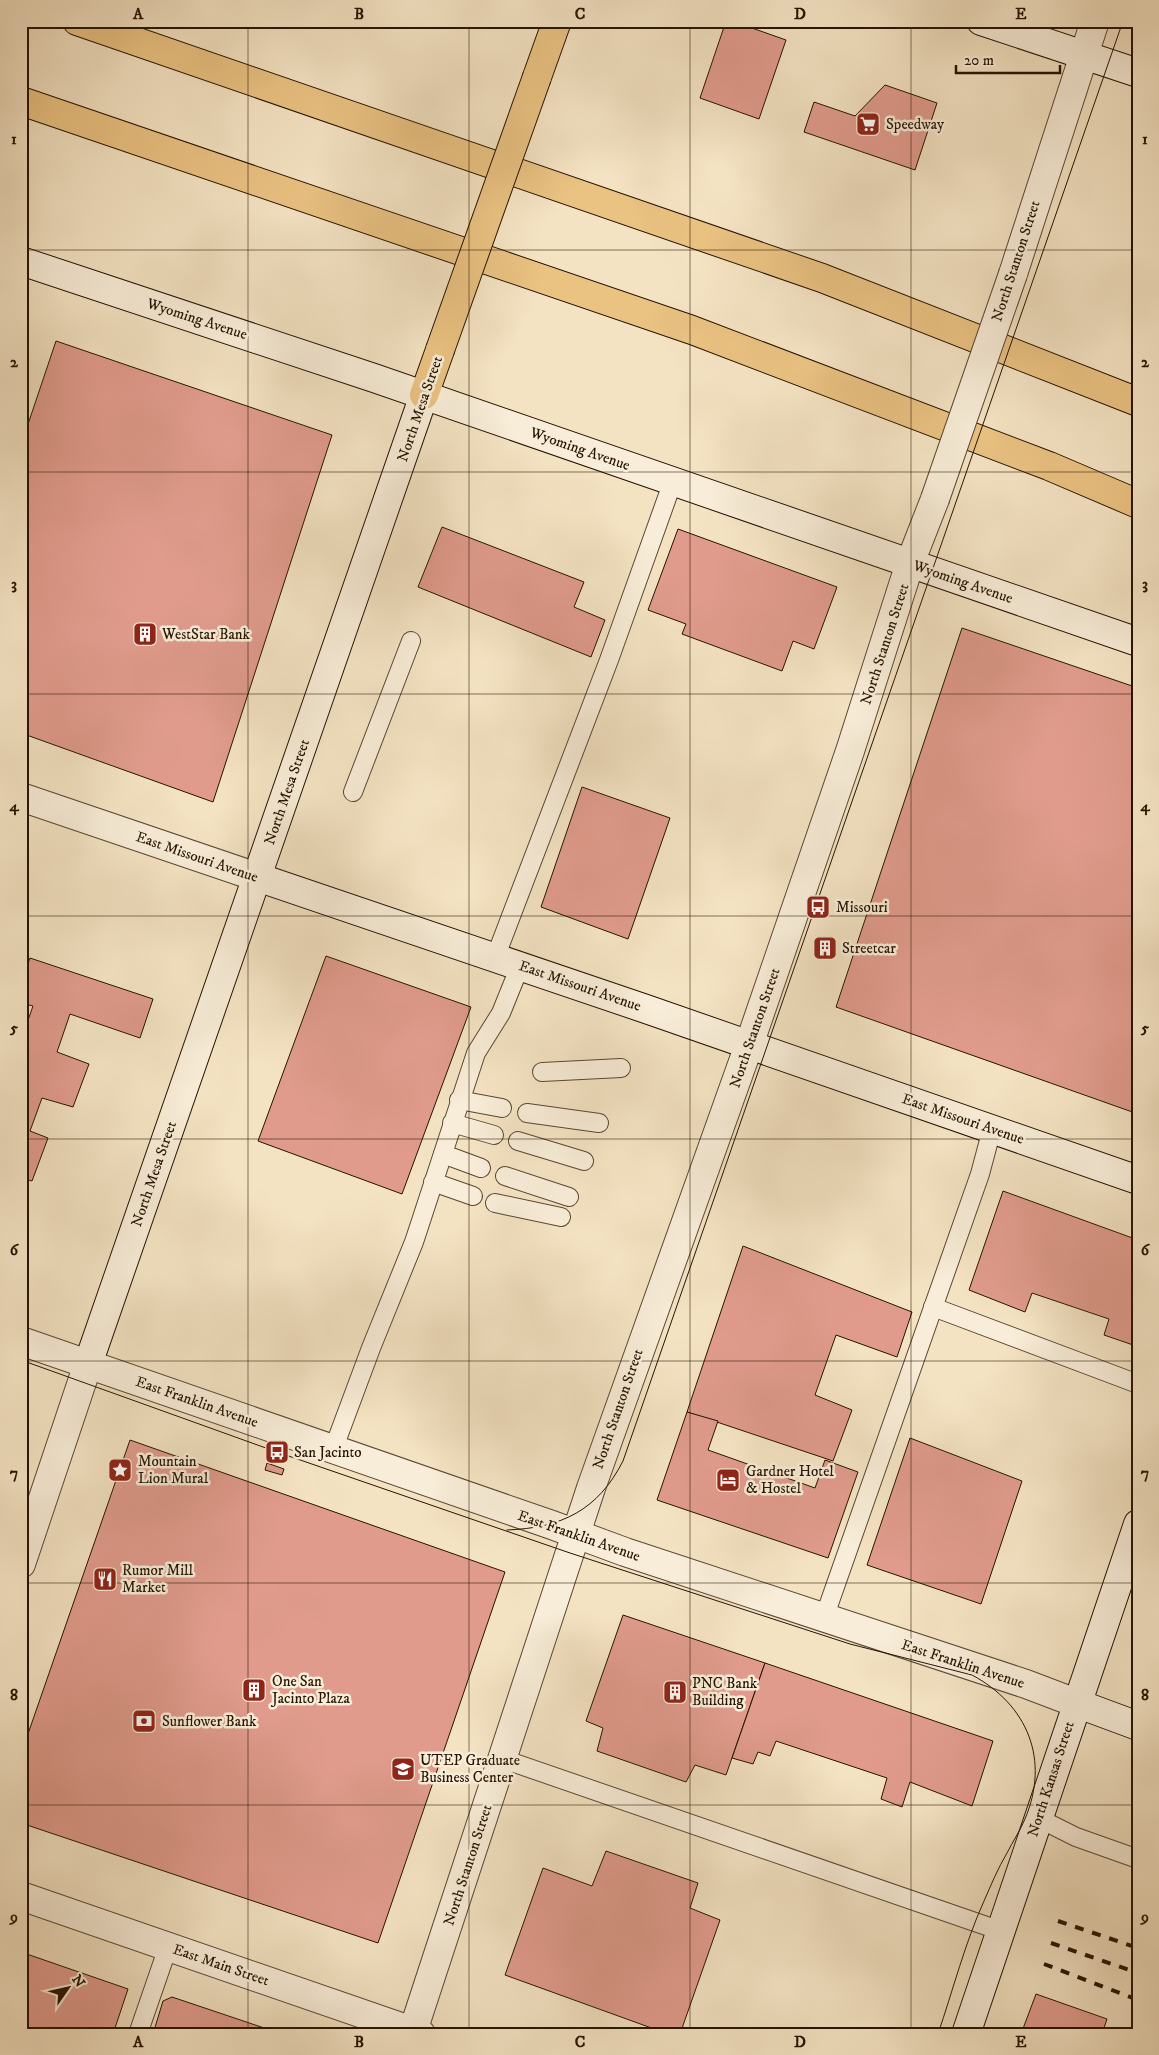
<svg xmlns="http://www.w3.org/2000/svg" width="1159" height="2055" font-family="'IM FELL DW Pica',serif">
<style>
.building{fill:#e09b8c;stroke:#261300}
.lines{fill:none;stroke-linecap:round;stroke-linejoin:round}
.service-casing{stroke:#5a4731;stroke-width:20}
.tertiary-casing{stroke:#5a4731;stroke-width:30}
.secondary-casing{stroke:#261300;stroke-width:30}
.primary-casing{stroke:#261300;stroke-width:30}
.motorway-casing{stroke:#261300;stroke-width:30}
.service{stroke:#f8edd8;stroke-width:18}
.tertiary{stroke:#f8edd8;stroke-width:28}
.secondary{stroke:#f8edd8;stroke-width:28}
.primary{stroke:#eac282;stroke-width:28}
.motorway{stroke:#eac282;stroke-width:28}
.tram{stroke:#261300;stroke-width:1}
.rail{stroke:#261300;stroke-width:4;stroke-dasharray:9 9;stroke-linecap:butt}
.tertiary-bridge-casing{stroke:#5a4731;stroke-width:30;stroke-linecap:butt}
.primary-bridge-casing{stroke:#261300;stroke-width:30;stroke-linecap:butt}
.tertiary-bridge{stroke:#f8edd8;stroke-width:28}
.primary-bridge{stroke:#eac282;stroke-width:28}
.grid{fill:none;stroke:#261300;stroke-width:1;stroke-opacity:0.55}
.labels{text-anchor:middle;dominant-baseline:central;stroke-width:5;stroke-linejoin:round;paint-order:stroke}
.poi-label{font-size:15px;fill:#261300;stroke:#f8edd8;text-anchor:start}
.street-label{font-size:15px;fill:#261300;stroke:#f8edd8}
.neatline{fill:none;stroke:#261300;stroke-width:2}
.grid-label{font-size:16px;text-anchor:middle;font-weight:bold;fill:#261300}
</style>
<rect width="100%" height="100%" fill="#f4e3c3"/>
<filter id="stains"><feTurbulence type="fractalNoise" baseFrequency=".004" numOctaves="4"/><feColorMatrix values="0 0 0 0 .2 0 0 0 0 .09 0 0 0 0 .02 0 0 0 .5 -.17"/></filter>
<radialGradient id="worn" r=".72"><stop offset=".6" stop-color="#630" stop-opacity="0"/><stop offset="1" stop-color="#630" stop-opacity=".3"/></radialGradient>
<g class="building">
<path d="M726,21H732L786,40L759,119L700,98Z"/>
<path d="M885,85L937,103L915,170L804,132L814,102L855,116Z"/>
<path d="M56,341L332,435L213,802L21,733V445Z"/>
<path d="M442,527L584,582L574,607L605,620L591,657L418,587Z"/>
<path d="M678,529L837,587L814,649L793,641L782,671L682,634L686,624L648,610Z"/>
<path d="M962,628L1138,688V1114L836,1007Z"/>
<path d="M582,787L670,818L628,939L541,907Z"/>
<path d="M823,938L832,941L826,958L818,955Z"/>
<path d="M326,956L471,1007L402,1194L258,1141Z"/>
<path d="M30,958L153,999L140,1038L70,1014L57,1052L89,1064L73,1107L42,1098L30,1131L48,1138L32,1181L21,1178V1040L33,1006L21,1003V981Z"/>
<path d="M1003,1191L1138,1240L1136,1346L1104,1335L1109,1319L1032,1293L1025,1312L969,1290Z"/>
<path d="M743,1246L912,1312L897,1357L836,1335L815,1395L852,1410L833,1461L687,1412Z"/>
<path d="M687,1412L718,1421L708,1450L815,1488L825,1460L858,1472L828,1558L657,1500Z"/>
<path d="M910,1438L1022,1481L981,1604L867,1565Z"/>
<path d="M130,1440L505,1572L378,1943L21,1823V1754Z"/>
<path d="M267,1463L284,1469L282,1475L265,1470Z"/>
<path d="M623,1615L765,1663L726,1775L695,1765L686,1782L597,1751L603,1728L586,1721Z"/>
<path d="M765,1663L993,1741L972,1806L910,1782L902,1807L881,1799L887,1778L776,1741L770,1756L758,1752L753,1764L732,1758Z"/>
<path d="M606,1851L698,1883L690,1908L720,1920L680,2034H668L505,1975L543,1868L592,1886Z"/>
<path d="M21,1952L128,1989L113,2034H21Z"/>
<path d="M1036,1994L1107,2019L1102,2034H1021Z"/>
<path d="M172,1997L282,2034H153L163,2001Z"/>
</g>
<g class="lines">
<g class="service-casing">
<g id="service">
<path d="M353,792L411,641"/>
<path d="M495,958L609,660L673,481"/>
<path d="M542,1072L621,1068"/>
<path d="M459,1100L502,1108"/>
<path d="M527,1113L599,1123"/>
<path d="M452,1123L494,1135"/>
<path d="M518,1141L584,1161"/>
<path d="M443,1154L481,1168"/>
<path d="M505,1176L569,1197"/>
<path d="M433,1182L473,1196"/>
<path d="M495,1203L561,1217"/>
<path d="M933,1307L1138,1384"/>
<path d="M333,1450L371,1348L414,1242L476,1053L501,1013L520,966"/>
<path d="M824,1618L980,1174L992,1129"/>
<path d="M503,1759L1001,1931"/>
<path d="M1038,1818L1076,1837L1138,1859"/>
<path d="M138,2034L168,1947"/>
</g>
</g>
<g class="tertiary-casing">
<g id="tertiary">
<path d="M1013,274L1095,21"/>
<path d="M21,797L257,877"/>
<path d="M21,1341L552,1525L625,1552L1026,1684L1076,1703"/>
<path d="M21,1564L88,1364"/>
<path d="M21,1896L421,2034"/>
<path d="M412,2034L591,1488L749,1045L850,751L910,563L935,499"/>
</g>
</g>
<g class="secondary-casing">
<g id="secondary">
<path d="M981,21L1138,73"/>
<path d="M21,261L374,378L1138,642"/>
<path d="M257,877L646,1009L1138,1180"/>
<path d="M88,1364L424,395"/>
<path d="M1076,1703L1138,1726"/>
<path d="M966,2034L1138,1524"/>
</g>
</g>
<g class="primary-casing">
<g id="primary">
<path d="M537,77L557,21"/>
<path d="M424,395L440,350"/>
</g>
</g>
<g class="motorway-casing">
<g id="motorway">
<path d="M77,21L822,278L1138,402"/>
<path d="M21,101L692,330L1049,466L1138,504"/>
</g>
</g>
<use href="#service" class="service"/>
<use href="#tertiary" class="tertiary"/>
<use href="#secondary" class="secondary"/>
<use href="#primary" class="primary"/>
<use href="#motorway" class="motorway"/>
<g class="tram">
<path d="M21,1360L277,1452L570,1553L850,1644L972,1675C1028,1705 1050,1760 1025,1819C1020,1831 1013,1841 1007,1853C998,1868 991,1885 984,1901C965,1943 953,1990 938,2034"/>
<path d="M507,1530C562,1528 598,1510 623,1461L1123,21"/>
</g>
<g class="rail">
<path d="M1058,1921L1138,1948"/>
<path d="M1051,1943L1138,1973"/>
<path d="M1044,1964L1138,2000"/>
</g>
<g class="tertiary-bridge-casing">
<path id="tertiary-bridge" d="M935,499L1013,274"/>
</g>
<g class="primary-bridge-casing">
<path id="primary-bridge" d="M440,350L537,77"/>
</g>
<use href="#tertiary-bridge" class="tertiary-bridge"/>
<use href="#primary-bridge" class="primary-bridge"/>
</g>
<path class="grid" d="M248,21V2034M469,21V2034M690,21V2034M911,21V2034M21,250H1138M21,472H1138M21,694H1138M21,916H1138M21,1139H1138M21,1361H1138M21,1583H1138M21,1805H1138"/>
<defs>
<g id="supermarket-square" transform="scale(1.25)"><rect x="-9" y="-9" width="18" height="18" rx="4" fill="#8f2418" stroke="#f8edd8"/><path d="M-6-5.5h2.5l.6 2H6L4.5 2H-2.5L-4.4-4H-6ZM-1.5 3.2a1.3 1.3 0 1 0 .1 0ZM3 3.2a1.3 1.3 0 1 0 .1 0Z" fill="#fff"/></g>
<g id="building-square" transform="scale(1.25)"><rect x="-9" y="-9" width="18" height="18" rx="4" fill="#8f2418" stroke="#f8edd8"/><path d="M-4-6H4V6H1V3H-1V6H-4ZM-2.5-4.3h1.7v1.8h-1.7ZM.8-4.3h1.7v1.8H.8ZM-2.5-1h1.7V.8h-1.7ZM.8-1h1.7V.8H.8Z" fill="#fff"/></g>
<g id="bus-square" transform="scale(1.25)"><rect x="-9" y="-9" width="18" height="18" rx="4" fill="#8f2418" stroke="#f8edd8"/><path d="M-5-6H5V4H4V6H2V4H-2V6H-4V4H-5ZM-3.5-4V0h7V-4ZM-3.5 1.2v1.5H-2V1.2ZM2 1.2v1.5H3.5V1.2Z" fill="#fff"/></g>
<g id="sight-square" transform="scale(1.25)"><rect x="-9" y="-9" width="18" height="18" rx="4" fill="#8f2418" stroke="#f8edd8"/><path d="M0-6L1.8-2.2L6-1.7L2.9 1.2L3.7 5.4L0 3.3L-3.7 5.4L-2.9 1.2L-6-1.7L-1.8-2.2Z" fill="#fff"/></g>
<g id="hotel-square" transform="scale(1.25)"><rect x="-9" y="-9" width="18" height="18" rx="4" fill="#8f2418" stroke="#f8edd8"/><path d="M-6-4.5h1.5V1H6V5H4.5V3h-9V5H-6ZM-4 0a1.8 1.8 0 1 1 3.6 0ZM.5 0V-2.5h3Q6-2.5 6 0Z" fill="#fff"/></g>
<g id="restaurant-square" transform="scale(1.25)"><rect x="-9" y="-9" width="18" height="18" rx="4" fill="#8f2418" stroke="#f8edd8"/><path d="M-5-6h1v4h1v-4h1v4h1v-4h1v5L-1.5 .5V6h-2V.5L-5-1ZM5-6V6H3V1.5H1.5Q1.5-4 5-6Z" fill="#fff"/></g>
<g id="bank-square" transform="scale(1.25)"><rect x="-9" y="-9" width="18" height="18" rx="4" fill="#8f2418" stroke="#f8edd8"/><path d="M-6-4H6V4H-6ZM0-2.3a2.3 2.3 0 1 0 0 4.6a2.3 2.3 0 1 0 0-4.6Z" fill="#fff"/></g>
<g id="university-square" transform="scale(1.25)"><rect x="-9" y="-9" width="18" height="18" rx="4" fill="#8f2418" stroke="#f8edd8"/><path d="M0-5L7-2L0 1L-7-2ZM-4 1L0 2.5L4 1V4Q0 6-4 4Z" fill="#fff"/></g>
</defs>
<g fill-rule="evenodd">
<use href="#supermarket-square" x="868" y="124"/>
<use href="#building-square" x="145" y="634"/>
<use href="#bus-square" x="818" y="907"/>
<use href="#building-square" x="825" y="948"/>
<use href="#bus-square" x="277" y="1452"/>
<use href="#sight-square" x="120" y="1470"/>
<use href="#hotel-square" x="728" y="1480"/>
<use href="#restaurant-square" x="105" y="1579"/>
<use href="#building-square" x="254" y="1690"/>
<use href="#building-square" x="675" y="1692"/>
<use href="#bank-square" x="144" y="1721"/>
<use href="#university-square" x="403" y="1769"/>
</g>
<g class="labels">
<g class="poi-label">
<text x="886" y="124">Speedway</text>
<text x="162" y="634">WestStar Bank</text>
<text x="836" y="907">Missouri</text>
<text x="842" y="948">Streetcar</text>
<text x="294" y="1452">San Jacinto</text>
<text x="138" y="1461">Mountain<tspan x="138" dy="17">Lion Mural</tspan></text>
<text x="746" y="1471">Gardner Hotel<tspan x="746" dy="17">&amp; Hostel</tspan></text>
<text x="122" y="1570">Rumor Mill<tspan x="122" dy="17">Market</tspan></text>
<text x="272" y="1681">One San<tspan x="272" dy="17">Jacinto Plaza</tspan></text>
<text x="692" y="1683">PNC Bank<tspan x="692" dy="17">Building</tspan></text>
<text x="162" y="1721">Sunflower Bank</text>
<text x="420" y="1760">UTEP Graduate<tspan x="420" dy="17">Business Center</tspan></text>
</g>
<g class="street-label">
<text transform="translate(1016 261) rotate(-72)">North Stanton Street</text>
<text transform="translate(197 319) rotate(18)">Wyoming Avenue</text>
<text transform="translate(420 409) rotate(-71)">North Mesa Street</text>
<text transform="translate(580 449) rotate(19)">Wyoming Avenue</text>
<text transform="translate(963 582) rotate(19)">Wyoming Avenue</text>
<text transform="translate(885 644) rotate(-72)">North Stanton Street</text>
<text transform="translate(287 792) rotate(-71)">North Mesa Street</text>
<text transform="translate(197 857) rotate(19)">East Missouri Avenue</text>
<text transform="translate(580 986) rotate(19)">East Missouri Avenue</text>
<text transform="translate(755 1028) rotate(-71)">North Stanton Street</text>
<text transform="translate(963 1119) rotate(19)">East Missouri Avenue</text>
<text transform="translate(154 1174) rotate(-71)">North Mesa Street</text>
<text transform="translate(197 1402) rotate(19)">East Franklin Avenue</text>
<text transform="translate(618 1409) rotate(-71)">North Stanton Street</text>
<text transform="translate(579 1536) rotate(19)">East Franklin Avenue</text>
<text transform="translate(963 1664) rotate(18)">East Franklin Avenue</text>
<text transform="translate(1051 1779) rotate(-72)">North Kansas Street</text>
<text transform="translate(468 1865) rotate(-72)">North Stanton Street</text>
<text transform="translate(221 1965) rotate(19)">East Main Street</text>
</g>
</g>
<rect width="1159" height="2055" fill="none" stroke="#f4e3c3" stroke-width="55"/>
<g transform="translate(68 1988) rotate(56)" stroke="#f8edd8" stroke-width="4" paint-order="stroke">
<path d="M0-4L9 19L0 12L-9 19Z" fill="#261300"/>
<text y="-8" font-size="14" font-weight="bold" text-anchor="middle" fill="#261300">N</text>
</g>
<path d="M956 65v8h104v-8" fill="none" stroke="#261300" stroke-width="2.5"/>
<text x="964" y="65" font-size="15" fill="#261300" stroke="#f8edd8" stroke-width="4" paint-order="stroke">20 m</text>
<rect x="28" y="28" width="1104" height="2000" class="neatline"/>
<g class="grid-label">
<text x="138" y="19">A</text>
<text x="359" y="19">B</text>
<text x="580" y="19">C</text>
<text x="800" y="19">D</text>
<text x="1021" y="19">E</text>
<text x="14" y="144">1</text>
<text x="1145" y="144">1</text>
<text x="14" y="367">2</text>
<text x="1145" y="367">2</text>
<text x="14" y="589">3</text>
<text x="1145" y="589">3</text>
<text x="14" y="811">4</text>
<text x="1145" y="811">4</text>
<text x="14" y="1033">5</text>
<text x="1145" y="1033">5</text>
<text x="14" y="1255">6</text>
<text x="1145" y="1255">6</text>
<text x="14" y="1478">7</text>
<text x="1145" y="1478">7</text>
<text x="14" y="1700">8</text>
<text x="1145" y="1700">8</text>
<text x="14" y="1922">9</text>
<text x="1145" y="1922">9</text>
<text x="138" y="2047">A</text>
<text x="359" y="2047">B</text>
<text x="580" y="2047">C</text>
<text x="800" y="2047">D</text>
<text x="1021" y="2047">E</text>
</g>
<rect width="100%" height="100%" filter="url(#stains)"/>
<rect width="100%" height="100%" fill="url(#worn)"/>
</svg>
